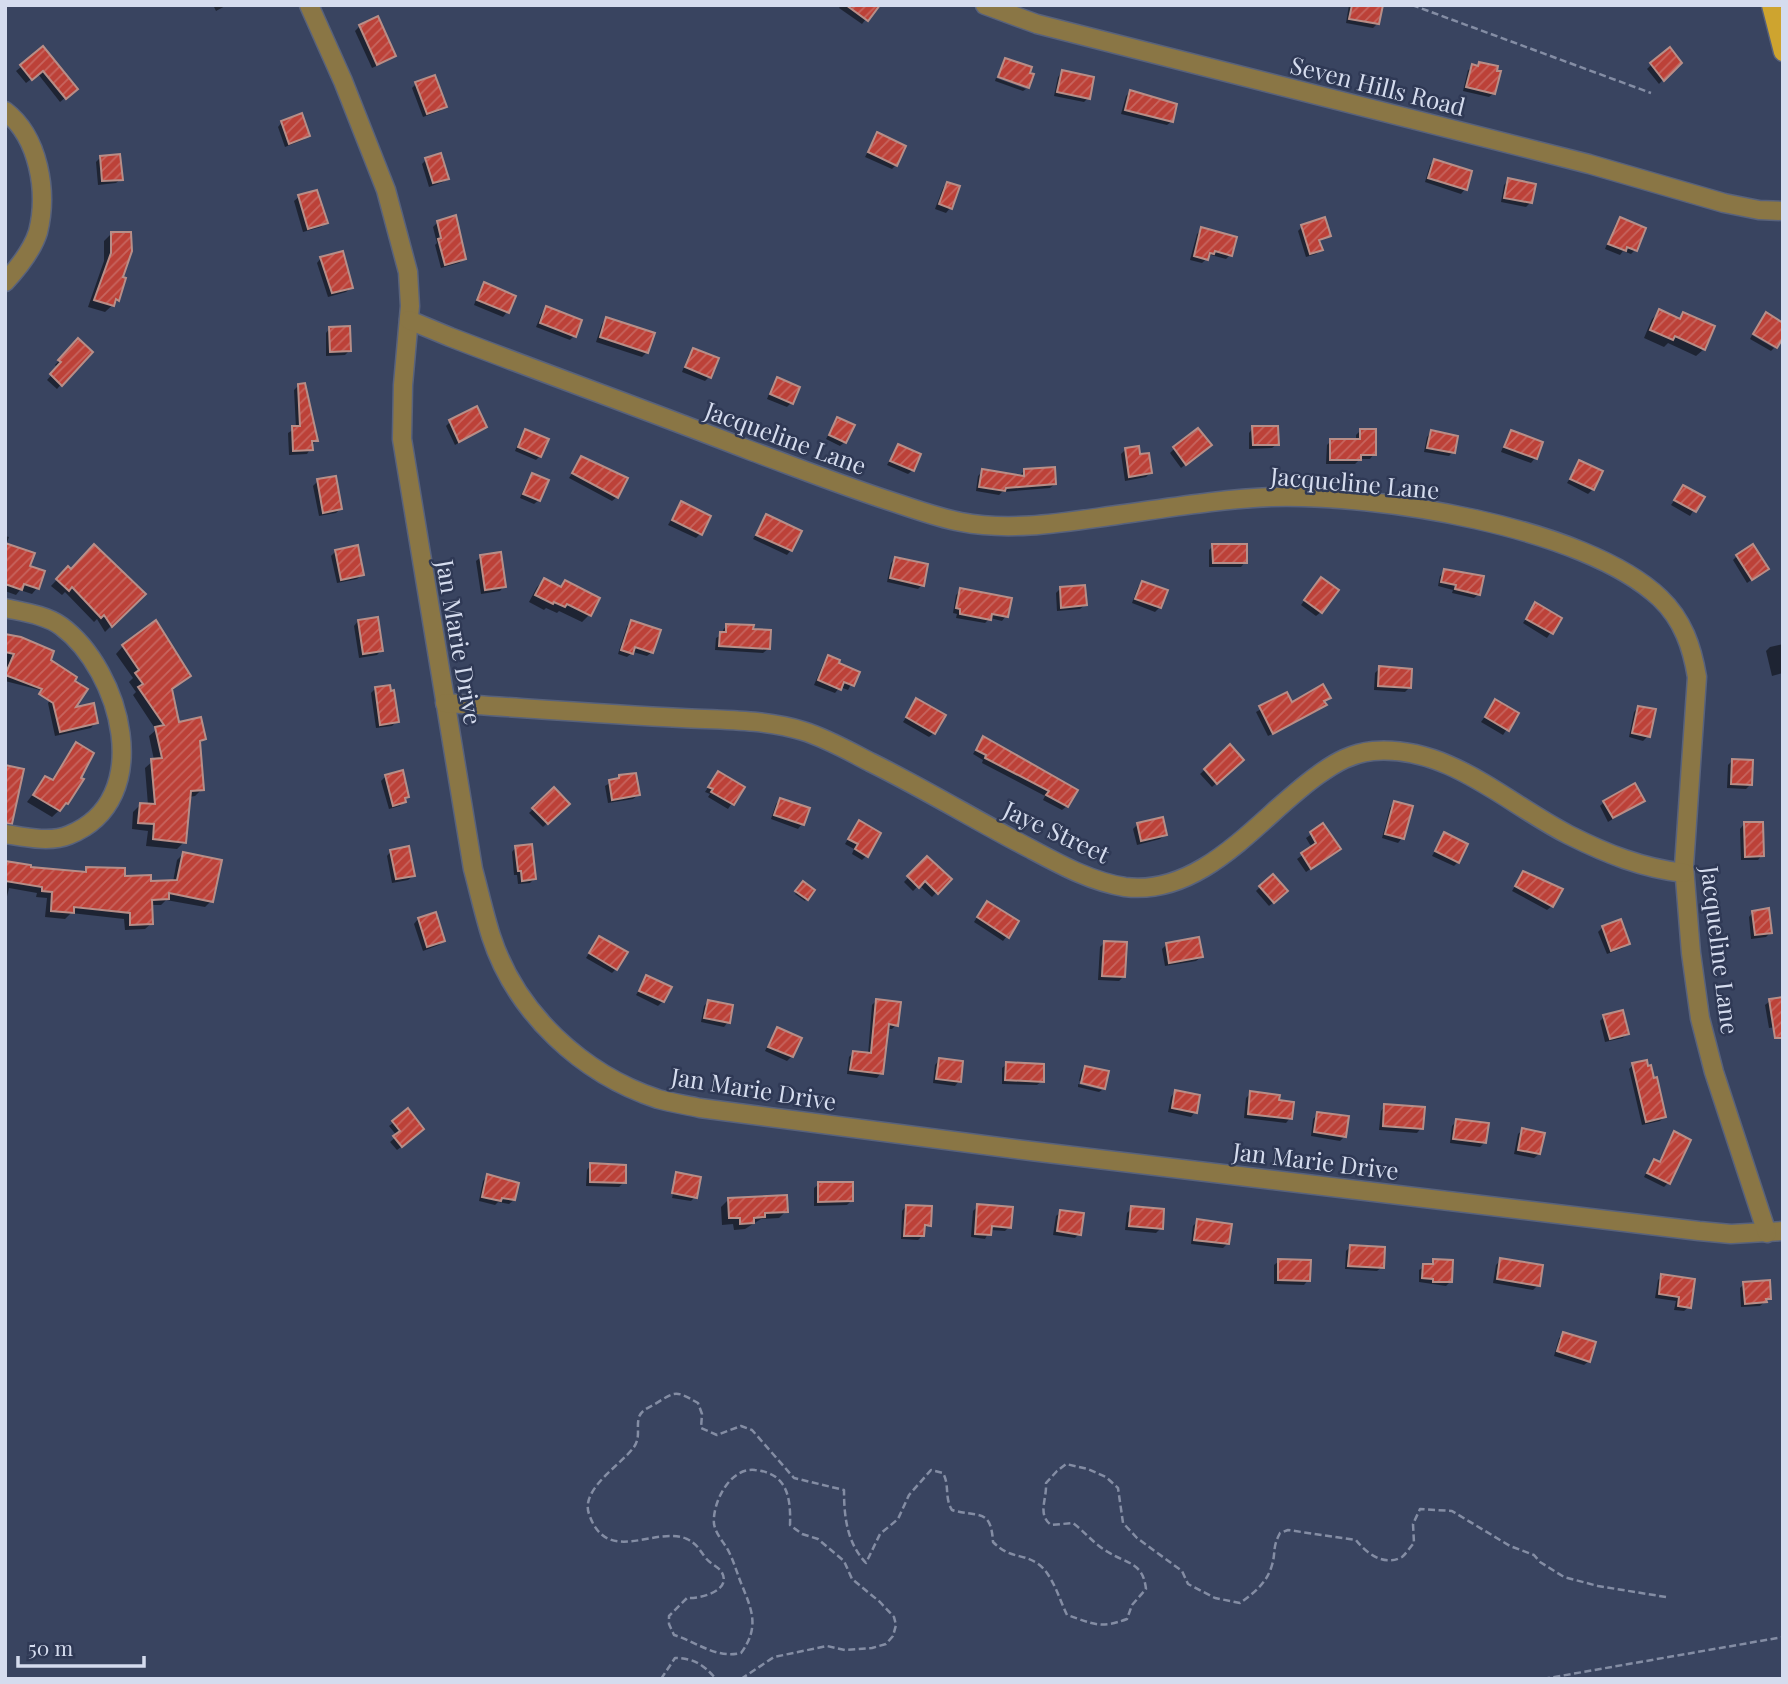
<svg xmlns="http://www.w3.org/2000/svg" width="1788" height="1684" font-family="'Playfair Display',serif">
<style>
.shadow{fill:#0007}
.building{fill:url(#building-hatch);stroke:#b78e88;stroke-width:2}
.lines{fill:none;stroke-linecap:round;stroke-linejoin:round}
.minor-casing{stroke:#58627c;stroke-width:21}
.major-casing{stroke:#58627c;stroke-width:21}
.path{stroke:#848da4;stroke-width:2.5;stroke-dasharray:7 3.5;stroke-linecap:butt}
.minor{stroke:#8a7645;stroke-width:18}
.major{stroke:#cea42f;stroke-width:18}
.labels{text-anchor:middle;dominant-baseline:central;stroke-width:5;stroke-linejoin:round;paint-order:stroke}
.street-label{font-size:24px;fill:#d5dcee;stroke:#2f3955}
</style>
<defs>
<pattern id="building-hatch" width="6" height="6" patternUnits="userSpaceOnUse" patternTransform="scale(1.75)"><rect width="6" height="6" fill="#bc4138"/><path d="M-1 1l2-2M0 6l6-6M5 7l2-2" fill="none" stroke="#c7655f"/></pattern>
</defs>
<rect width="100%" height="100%" fill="#394460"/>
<g class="shadow">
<path d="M213,5H227L216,11Z"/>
<path d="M841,5H877L862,24L839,8Z"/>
<path d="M1349,5H1381L1378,23L1373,28L1346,23Z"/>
<path d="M360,26L394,56L389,60L372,68L355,31Z"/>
<path d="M43,49L71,93L60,102L38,74L26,83L16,71Z"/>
<path d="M1680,62L1659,84L1647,69L1651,65Z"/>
<path d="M1480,64L1494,93L1489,97L1463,91L1468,70Z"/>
<path d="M1062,72L1088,98L1084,102L1054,96L1058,77Z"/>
<path d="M996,78L1026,89L1023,91L995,81Z"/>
<path d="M416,84L445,106L440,111L423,117L412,88Z"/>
<path d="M1130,92L1172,121L1167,125L1121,114L1126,96Z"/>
<path d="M282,122L308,136L303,140L285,147L278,127Z"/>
<path d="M877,135L896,165L892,169L865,157Z"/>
<path d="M101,157L121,179L116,183L98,185L96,162Z"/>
<path d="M426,160L447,178L443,182L429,187L422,164Z"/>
<path d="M1435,161L1465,189L1461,194L1425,182L1430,165Z"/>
<path d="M1509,180L1530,203L1526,207L1501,202L1504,185Z"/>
<path d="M947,184L950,208L946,213L935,209L943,188Z"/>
<path d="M316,192L326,222L321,227L303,232L294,201L299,197Z"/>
<path d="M1620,219L1635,250L1631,254L1623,251L1620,255L1605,249L1616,223Z"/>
<path d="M438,222L464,259L459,263L441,268L435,245L437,243L433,227Z"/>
<path d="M1302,227L1329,236L1318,242L1321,249L1316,254L1306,257L1298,231Z"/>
<path d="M1202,229L1230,255L1226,259L1211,255L1202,263L1190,260L1197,234Z"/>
<path d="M111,234L121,278L118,300L105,312L88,307L104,261V241Z"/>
<path d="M321,258L351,288L346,292L328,297L317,263Z"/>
<path d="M485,284L514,296L507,312L503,317L474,305L480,289Z"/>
<path d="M546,308L574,336L570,340L536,327L542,313Z"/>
<path d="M1659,312L1678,320L1684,314L1704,349L1696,356L1668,343L1664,347L1644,338L1652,319Z"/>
<path d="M607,319L647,352L642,357L596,342L602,324Z"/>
<path d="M330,328L349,351L345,355L326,356V333Z"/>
<path d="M1752,335L1774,348L1771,351L1750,339Z"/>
<path d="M78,341L90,352L57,389L47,380L58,368L55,365Z"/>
<path d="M694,350L709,377L705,381L682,372L689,354Z"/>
<path d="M777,379L791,403L787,407L767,399L773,384Z"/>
<path d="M299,385L316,440L307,454L289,455L288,433L296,428L294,390Z"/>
<path d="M837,419L845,442L840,446L826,439Z"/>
<path d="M450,422L485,427L455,445L446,426Z"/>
<path d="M1253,428L1277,444L1272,448L1249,449V433Z"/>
<path d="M525,431L540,456L536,460L515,451L521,436Z"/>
<path d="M1360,431L1374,454L1370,459H1360L1355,464H1326L1327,445L1331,441H1356V435Z"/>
<path d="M1431,432L1453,452L1449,456L1424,452L1427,437Z"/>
<path d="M1511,432L1535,458L1531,463L1501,452L1507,437Z"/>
<path d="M898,446L913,470L908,474L887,465Z"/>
<path d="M1174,449H1205L1181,468L1170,453Z"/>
<path d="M1125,450L1139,456L1150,473L1146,477L1125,481L1121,454Z"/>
<path d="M582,458L617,497L612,501L569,478Z"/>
<path d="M1580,462L1593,489L1588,494L1567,483Z"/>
<path d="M983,471L1020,475L1024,471L1055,484L1050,488L1002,492L999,495L976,491L978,476Z"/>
<path d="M532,475L539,500L534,504L520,498L528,479Z"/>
<path d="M318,481L340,509L336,513L319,516L313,486Z"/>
<path d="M1684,487L1702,497L1690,516L1671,505Z"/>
<path d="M681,503L700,534L696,538L668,525Z"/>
<path d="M766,517L791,550L787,555L753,539Z"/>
<path d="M5,536L9,537L6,545L28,567L37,588L32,594L20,590L16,595L5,591Z"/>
<path d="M1213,546L1245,562L1241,567H1209V550Z"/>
<path d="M336,551L362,575L357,579L337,583L331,556Z"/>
<path d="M1737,556L1767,569L1747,583L1733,560Z"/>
<path d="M481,557L504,586L500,591L481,594L476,561Z"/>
<path d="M895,559L922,585L918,589L887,582L891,563Z"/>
<path d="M68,568L143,594L105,632L97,619L94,622L65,592L62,595L51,586Z"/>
<path d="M1445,571L1479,594L1474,598L1452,593L1453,590L1438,586L1440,576Z"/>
<path d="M544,580L560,588L565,582L598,599L589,615L582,622L559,611L557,613L546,608L544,610L529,602L537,587Z"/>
<path d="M1142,583L1160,607L1155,612L1132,603L1138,587Z"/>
<path d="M1317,583L1321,612L1316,616L1301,605Z"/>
<path d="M1061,588L1085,605L1080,609L1057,611L1056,593Z"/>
<path d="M961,590L1006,616L1002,621L990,618L985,623L956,618L957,614L953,613L956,595Z"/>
<path d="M1536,604L1560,618L1547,638L1523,623Z"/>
<path d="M358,621L381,651L377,655L359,658L354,626Z"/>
<path d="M632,622L652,652L647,656L633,652L627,657L618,654L627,626Z"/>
<path d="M727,625L751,630L768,649L763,653L715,650L716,638L723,634V630Z"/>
<path d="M5,635L48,660L72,710L96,722L91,728L55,736L48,703L52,699V693L5,681Z"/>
<path d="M1783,644V673L1772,676L1766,651L1770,647Z"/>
<path d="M123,646L189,675L170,690L178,724L204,739L199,745L202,789L195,796L189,797L184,842L177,849L146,846L148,831L132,829L133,812L140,805H148L145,768L154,760L149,736L156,730L133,695L136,692L129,682L133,678L116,654Z"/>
<path d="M828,657L836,664L858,672L848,690L840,687L835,693L814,685L824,662Z"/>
<path d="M1380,668L1409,688L1405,692L1374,690L1375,673Z"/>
<path d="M375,689L397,721L392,726L376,728L371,693Z"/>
<path d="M1286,695L1291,704L1329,697L1323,702L1324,705L1321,709L1268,736L1256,712Z"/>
<path d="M917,701L934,733L929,737L903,722Z"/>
<path d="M1496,701L1517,714L1503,735L1481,722Z"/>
<path d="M1639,707L1648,736L1643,741L1629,737L1634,712Z"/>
<path d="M983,738L1034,765L1067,806L1062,810L1043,800L1045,796L982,763L983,760L973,754Z"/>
<path d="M76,745L67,803L52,817L27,802L45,778L51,781L69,752Z"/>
<path d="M1230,747L1242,760L1212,787L1200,774Z"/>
<path d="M1733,760L1751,784L1746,789L1727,788L1728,765Z"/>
<path d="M718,773L742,788L728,809L708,797L710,794L705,792Z"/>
<path d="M386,776L407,797L400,806L389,809L381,781Z"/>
<path d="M620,777L638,795L633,799L608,803L605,786Z"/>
<path d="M554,789L567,804L543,827L529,813Z"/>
<path d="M780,800L802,824L798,829L771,819L776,804Z"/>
<path d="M1643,800L1608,822L1600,806L1604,802Z"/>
<path d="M1394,803L1402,838L1398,843L1382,838L1390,808Z"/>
<path d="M1138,824L1165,835L1160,839L1137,845L1133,829Z"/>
<path d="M1744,824L1762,855L1758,860H1741L1740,829Z"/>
<path d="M1323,826L1334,853L1306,872L1297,859L1312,848L1306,838Z"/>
<path d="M855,827L866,856L862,860L852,854L854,849L845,844Z"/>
<path d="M1445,834L1458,862L1454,866L1432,856Z"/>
<path d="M516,847L534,879L530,883L518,884L517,875H514L512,852Z"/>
<path d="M391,851L413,876L408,880L392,883L387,856Z"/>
<path d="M183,854L211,901L205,907L166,900L161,905H151L152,923L145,929L125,930L124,919L71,913L65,919L45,917L47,898L36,897L37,893L9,888L5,905V863L29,869L82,873L87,868L150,883L173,882L177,860Z"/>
<path d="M927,858L949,879L932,897L919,885L913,891L904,882Z"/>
<path d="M1523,873L1552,906L1547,910L1512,891Z"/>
<path d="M803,883L813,890L805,901L795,894Z"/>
<path d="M1260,887L1281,896L1269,906L1256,891Z"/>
<path d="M983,908L1007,936L1003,941L974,922Z"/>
<path d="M1753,912L1771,932L1766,937L1751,939L1749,917Z"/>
<path d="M418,919L443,941L439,945L423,951L414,924Z"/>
<path d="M1603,927L1628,943L1623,948L1607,954L1598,932Z"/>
<path d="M599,938L616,969L612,973L586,958Z"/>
<path d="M1105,942L1123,977L1119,981L1098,980L1100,947Z"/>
<path d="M1167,944L1201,957L1196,961L1165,966L1162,949Z"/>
<path d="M647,977L663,1001L658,1006L636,995Z"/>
<path d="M876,1001L896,1025L892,1029H887L881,1073L877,1078L847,1074L849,1057L853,1053L868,1055L872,1005Z"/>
<path d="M1770,1001L1783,1026L1769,1028L1765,1005Z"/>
<path d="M708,1002L728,1022L724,1027L701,1022L704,1006Z"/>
<path d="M1604,1017L1627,1033L1623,1038L1605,1042L1600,1021Z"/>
<path d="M777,1029L792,1056L787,1061L765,1051L773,1034Z"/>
<path d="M939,1060L959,1081L955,1086L933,1083L935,1065Z"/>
<path d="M1007,1064L1042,1081L1037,1085L1002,1084V1068Z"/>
<path d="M1633,1065L1664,1117L1660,1121L1642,1125L1629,1069Z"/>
<path d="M1085,1067L1107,1073L1103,1089V1086L1079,1081L1081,1072Z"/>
<path d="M1078,1084L1102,1090L1099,1092L1078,1087Z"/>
<path d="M1175,1092L1195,1112L1191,1117L1168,1112L1171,1097Z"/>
<path d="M1251,1093L1277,1102L1290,1118L1286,1123L1244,1118L1246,1098Z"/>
<path d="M1385,1106L1421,1128L1417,1133L1379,1130L1381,1111Z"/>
<path d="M1318,1114L1344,1137L1340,1141L1311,1136L1313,1119Z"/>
<path d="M1457,1121L1485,1142L1480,1147L1450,1143L1452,1126Z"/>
<path d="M394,1122L418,1134L397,1150L390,1142L397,1136L389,1126Z"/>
<path d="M1523,1130L1539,1154L1534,1158L1514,1154L1518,1134Z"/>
<path d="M1675,1133L1668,1183L1664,1187L1644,1177L1650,1165L1654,1161L1658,1163Z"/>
<path d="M591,1165L624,1182L619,1187L586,1186L587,1170Z"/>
<path d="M676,1174L695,1197L691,1201L672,1198L677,1177H674Z"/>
<path d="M487,1176L514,1200L509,1204L498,1202L495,1205L479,1201L483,1181Z"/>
<path d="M819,1184L851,1201L847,1205L814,1206V1188Z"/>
<path d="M728,1200L786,1211L779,1218L761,1219L745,1229L734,1230L733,1224L722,1225L721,1207Z"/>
<path d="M906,1206L930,1225L923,1229L922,1236L918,1240L901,1239L902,1211Z"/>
<path d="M978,1206L1009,1227L1005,1231L990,1230L985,1239L971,1237L973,1211Z"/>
<path d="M1132,1208L1161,1228L1156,1233L1125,1230L1127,1213Z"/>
<path d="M1061,1212L1079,1234L1075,1238L1053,1235L1056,1216Z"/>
<path d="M1198,1221L1227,1244L1223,1248L1191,1244L1193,1226Z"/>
<path d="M1350,1247L1382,1267L1377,1271L1345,1269L1346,1251Z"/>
<path d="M1501,1260L1538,1285L1533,1290L1493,1283L1496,1265Z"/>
<path d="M1279,1261L1308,1280L1304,1285L1274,1284V1265Z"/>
<path d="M1434,1261L1451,1281L1446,1286L1419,1282V1270Z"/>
<path d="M1662,1276L1689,1307L1684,1311L1674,1310L1676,1301L1655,1298L1658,1280Z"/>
<path d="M1744,1284L1769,1298L1760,1306L1741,1307L1740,1288Z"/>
<path d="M1564,1334L1589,1361L1584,1365L1554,1356L1559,1338Z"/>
</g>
<g class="building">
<path d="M846,5H880L868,21Z"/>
<path d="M1352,5H1383L1379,24L1349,19Z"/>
<path d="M378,16L396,56L377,65L359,25Z"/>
<path d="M43,46L78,89L66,99L43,71L32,80L20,65Z"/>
<path d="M1670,47L1682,63L1664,81L1650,63Z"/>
<path d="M1005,58L1032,67L1030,73L1034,74L1029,88L998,77Z"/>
<path d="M1479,62L1498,66L1497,71H1501L1495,94L1466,87L1472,64L1478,66Z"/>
<path d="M1062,70L1094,77L1090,99L1057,92Z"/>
<path d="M435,75L447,107L427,114L415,82Z"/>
<path d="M1130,90L1177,104L1173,122L1125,110Z"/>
<path d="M302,113L310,136L289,144L281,121Z"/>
<path d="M877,132L906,146L897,166L868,152Z"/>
<path d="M441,153L449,179L433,183L425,158Z"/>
<path d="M120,154L123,180L102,181L100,156Z"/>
<path d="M1434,159L1472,171L1467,190L1428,178Z"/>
<path d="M1508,178L1536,184L1532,203L1504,198Z"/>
<path d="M947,182L960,186L952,209L939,204Z"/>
<path d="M317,190L328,223L308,229L298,195Z"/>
<path d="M456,215L466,259L445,265L438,239L441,238L437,221Z"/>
<path d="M1325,217L1331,236L1319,240L1323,250L1310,254L1301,225Z"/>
<path d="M1620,217L1646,228L1637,251L1627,247L1626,251L1608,244Z"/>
<path d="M1201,227L1237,237L1232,256L1215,251L1214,254L1210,253L1208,260L1194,256Z"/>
<path d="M111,232H131L132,251L123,277L126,278L119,301L116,299L114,306L94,300L111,253Z"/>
<path d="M343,251L353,288L332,293L320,257Z"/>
<path d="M484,282L516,296L509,313L477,300Z"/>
<path d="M546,306L582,320L576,337L540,323Z"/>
<path d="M1659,309L1680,319L1683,312L1715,326L1705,350L1675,336L1673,340L1650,330Z"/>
<path d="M1766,312L1783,323V338L1777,348L1753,334Z"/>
<path d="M606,317L655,333L648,353L600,337Z"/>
<path d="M350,326L351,351L330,352L329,327Z"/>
<path d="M78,338L93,352L62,386L50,374L61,362L58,360Z"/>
<path d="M693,348L719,358L711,378L685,367Z"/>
<path d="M777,377L800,387L793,404L770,394Z"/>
<path d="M305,383L318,441H312L313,450L293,451L292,426H300L298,384Z"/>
<path d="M477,406L487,427L459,442L449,420Z"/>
<path d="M837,417L855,425L846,443L829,435Z"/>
<path d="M1252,426H1278L1279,445H1253Z"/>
<path d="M1198,428L1212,445L1186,465L1173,447Z"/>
<path d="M525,429L549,439L541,457L518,447Z"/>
<path d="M1360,429H1376V455H1361V460H1330V439H1360Z"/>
<path d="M1431,430L1458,436L1455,453L1427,448Z"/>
<path d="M1511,430L1543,442L1537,459L1504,447Z"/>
<path d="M898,444L921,454L914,471L890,461Z"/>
<path d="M1139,446L1140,454L1149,453L1152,473L1129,477L1125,448Z"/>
<path d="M581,456L628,478L618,498L572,473Z"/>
<path d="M1579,460L1603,471L1594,490L1570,479Z"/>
<path d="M1055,467L1056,484L1006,488L1005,491L979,487L982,469L1024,476V469Z"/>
<path d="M532,473L549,480L540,501L523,494Z"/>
<path d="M336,476L342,509L323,513L317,479Z"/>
<path d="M1683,485L1705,497L1696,512L1674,500Z"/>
<path d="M681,501L711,516L702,535L672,520Z"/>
<path d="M766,514L802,531L792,551L756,535Z"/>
<path d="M5,543L35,553L30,566L45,571L39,589L24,584L22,590L5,584Z"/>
<path d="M94,544L146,594L112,627L104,615L101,618L72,587L69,591L56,579L68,566L71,569Z"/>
<path d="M1212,544H1247V563H1213Z"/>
<path d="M1753,544L1769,569L1752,580L1736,555Z"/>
<path d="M358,545L364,575L341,580L335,550Z"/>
<path d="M501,552L506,587L485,590L480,555Z"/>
<path d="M895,557L928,564L924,586L890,578Z"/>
<path d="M1444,569L1484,576L1480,595L1455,589L1456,585L1441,582Z"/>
<path d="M1321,577L1339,590L1322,613L1304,600Z"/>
<path d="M544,578L561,587L565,580L600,598L591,616L567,604L565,607L554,602L553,604L535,595Z"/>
<path d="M1142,581L1168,590L1161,608L1135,599Z"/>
<path d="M1085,585L1087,605L1061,608L1060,587Z"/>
<path d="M960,588L1012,598L1008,617L992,614L991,620L960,614V609L956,608Z"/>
<path d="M1535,602L1562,618L1553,634L1526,619Z"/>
<path d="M378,617L383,651L363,654L358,620Z"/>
<path d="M156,620L191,676L172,689L179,722L201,717L206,739L200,741L204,790L191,791L186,843L153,839L154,824L138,823L140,803L155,804L151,759L162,758L155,727L164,725L138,687L143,684L135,673L139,670L122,645Z"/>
<path d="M631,620L661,630L653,653L635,647L633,654L621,650Z"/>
<path d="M726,624L754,625L753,629L771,630L770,649L719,646L720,632H726Z"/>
<path d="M5,634L21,637L54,651L51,660L77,677L75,681L88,689L76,707L94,703L98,723L60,732L53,703L39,694L42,689L5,675L14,654L5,652Z"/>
<path d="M828,655L840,660L839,663L860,672L854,686L844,682L841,690L818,680Z"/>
<path d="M1379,666L1412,669L1411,688L1378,686Z"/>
<path d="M1323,684L1331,698L1324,701L1327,705L1273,734L1259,706L1287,692L1292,702Z"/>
<path d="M390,685L391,691L394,690L399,722L380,725L375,687Z"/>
<path d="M916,698L946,715L935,734L906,717Z"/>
<path d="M1495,699L1519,713L1509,731L1485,717Z"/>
<path d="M1638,706L1656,709L1650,737L1632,733Z"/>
<path d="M983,736L1078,790L1068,807L1046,795L1049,791L985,758L986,755L976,750Z"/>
<path d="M76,742L94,753L81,778L84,779L68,804L66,803L60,811L33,795L45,776L53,780Z"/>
<path d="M1230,744L1244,760L1217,784L1204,769Z"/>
<path d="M1732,759L1753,760L1752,785L1731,784Z"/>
<path d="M5,765L24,769L12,824L5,823Z"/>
<path d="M403,770L409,797L405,798L406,802L393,806L385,775Z"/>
<path d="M718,771L745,787L734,805L711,792L713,789L708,787Z"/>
<path d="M636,773L640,795L612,800L609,780L619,778V775Z"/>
<path d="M1635,783L1645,801L1613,818L1603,801Z"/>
<path d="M554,787L570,804L548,824L532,808Z"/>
<path d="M780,798L810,808L804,825L774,815Z"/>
<path d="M1394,801L1413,806L1404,839L1385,834Z"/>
<path d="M1163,817L1167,835L1141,841L1137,823Z"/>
<path d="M859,820L881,833L868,857L855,849L858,844L848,839Z"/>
<path d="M1744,822H1763L1764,856L1745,857Z"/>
<path d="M1323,823L1341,849L1311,869L1301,853L1316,843L1310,832Z"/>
<path d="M1444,832L1468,844L1459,863L1435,851Z"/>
<path d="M532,844L536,879L522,881L521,871H518L515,846Z"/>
<path d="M409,846L415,876L396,879L390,850Z"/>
<path d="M183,852L222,860L213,902L169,893V899L152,900L153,924L130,925V913L74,907V913L51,911L52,892L42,891V887L5,881V861L31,865V867L86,872V867L125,868V876L151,875V881L177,880Z"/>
<path d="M927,856L952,879L938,894L925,881L919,888L907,876Z"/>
<path d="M1523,871L1563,889L1553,907L1515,886Z"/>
<path d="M1273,874L1288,891L1274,903L1259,886Z"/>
<path d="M803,881L815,890L808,900L795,891Z"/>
<path d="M987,901L1019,921L1009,938L977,917Z"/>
<path d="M1769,908L1772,933L1755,935L1752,911Z"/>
<path d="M436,912L445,941L427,947L418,918Z"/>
<path d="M1621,919L1630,944L1611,951L1602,926Z"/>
<path d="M599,936L628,952L617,970L589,953Z"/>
<path d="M1199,937L1203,957L1169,963L1166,943Z"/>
<path d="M1104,941L1127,942L1125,977L1102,976Z"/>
<path d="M646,975L672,987L664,1002L639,991Z"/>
<path d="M1783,997V1038H1775L1769,999Z"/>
<path d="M876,999L901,1002L898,1026L889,1024L883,1074L850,1070L853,1051L871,1053Z"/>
<path d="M708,1000L733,1005L730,1023L704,1018Z"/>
<path d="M1623,1010L1629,1034L1610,1039L1603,1015Z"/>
<path d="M777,1027L802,1038L793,1057L768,1047Z"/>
<path d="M939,1058L963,1061L961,1082L936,1079Z"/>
<path d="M1647,1060L1648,1066L1651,1065L1654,1078L1657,1077L1666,1117L1646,1122L1632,1063Z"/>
<path d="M1006,1062L1044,1064V1082L1005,1080Z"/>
<path d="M1085,1066L1109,1071L1105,1089L1081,1083Z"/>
<path d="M1175,1090L1200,1095L1197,1113L1172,1108Z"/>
<path d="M1250,1091L1280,1095L1279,1100L1294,1102L1292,1119L1248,1114Z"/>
<path d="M1384,1104L1425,1107L1423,1129L1383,1126Z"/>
<path d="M408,1108L424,1129L402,1147L393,1136L400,1131L392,1121Z"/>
<path d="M1317,1112L1349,1116L1346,1137L1314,1132Z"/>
<path d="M1456,1119L1489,1123L1486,1143L1453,1139Z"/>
<path d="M1522,1128L1545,1133L1540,1154L1518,1150Z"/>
<path d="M1674,1131L1691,1140L1670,1184L1647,1173L1654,1159L1660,1162Z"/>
<path d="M590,1163L626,1165V1183L590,1182Z"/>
<path d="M676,1172L701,1177L697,1198L672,1193Z"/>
<path d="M487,1174L519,1183L515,1200L502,1198L501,1201L482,1197Z"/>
<path d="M818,1182H853V1201L818,1202Z"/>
<path d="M787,1195L788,1212L765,1213V1217L754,1218V1223L740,1224V1218H729L728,1198Z"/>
<path d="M977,1204L1013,1207L1011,1228L992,1226L991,1235L975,1234Z"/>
<path d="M906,1205L932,1206L931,1226L925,1225L924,1236H904Z"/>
<path d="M1131,1206L1164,1209L1163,1229L1129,1226Z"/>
<path d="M1060,1210L1084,1213L1081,1235L1057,1231Z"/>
<path d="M1197,1219L1232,1224L1229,1244L1194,1240Z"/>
<path d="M1350,1245L1385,1247L1384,1268L1348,1266Z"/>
<path d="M1500,1258L1543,1265L1540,1286L1497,1279Z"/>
<path d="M1278,1259L1311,1260L1310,1281L1278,1280Z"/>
<path d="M1433,1259L1453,1260L1452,1282H1433V1279L1422,1278L1423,1264H1433Z"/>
<path d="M1661,1274L1695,1279L1691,1308L1678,1306L1679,1297L1659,1294Z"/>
<path d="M1770,1280L1771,1299H1766L1767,1302L1745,1304L1743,1282Z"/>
<path d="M1563,1332L1596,1342L1590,1362L1557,1351Z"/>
</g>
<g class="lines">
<g class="minor-casing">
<g id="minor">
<path d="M309,5L343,81L386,190L408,272L410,306L403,385L402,439L473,869C479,891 484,914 491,936C516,1013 582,1074 658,1099C672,1103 687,1105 700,1108L1031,1151L1699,1231L1731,1234L1783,1231"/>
<path d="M985,5L1037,24L1589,164L1724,203L1759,210L1783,211"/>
<path d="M5,111C39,137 48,192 38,232C32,251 19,267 5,282"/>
<path d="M409,320L450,337C549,375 649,411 749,450C798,468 846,487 896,503C917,510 939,518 961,522C1012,532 1066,522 1117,515C1168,508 1220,499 1272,497C1375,494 1584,526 1660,598C1683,620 1692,647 1697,677L1684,866L1691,953L1700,1018L1714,1072L1767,1233"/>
<path d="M5,608C23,612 46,615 61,626C121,670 157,800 69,835C50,843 24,837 5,834"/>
<path d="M445,703C524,708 603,714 682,718C721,720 764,719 803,731C826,738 849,751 870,762C925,789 977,821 1031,849C1061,865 1092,882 1125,887C1204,897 1261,815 1318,775C1336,762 1352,753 1373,751C1449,745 1506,803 1569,835C1607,854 1642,868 1684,873"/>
</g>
</g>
<g class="major-casing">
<path id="major" d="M1771,5L1783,52"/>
</g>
<g class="path">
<path d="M1412,5L1651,93"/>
<path d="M661,1679L675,1658C694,1658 704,1665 716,1679"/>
<path d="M741,1679L774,1657L827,1646L845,1650L872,1648L886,1644L893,1636L896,1625L894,1617L880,1602L852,1579L844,1561L818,1539L802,1534L790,1525C791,1497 787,1473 755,1470C730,1467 712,1503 714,1524C716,1535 724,1542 729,1552C734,1562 737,1573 741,1583C752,1610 760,1627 741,1653C716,1659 697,1642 674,1635L669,1624V1616L687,1598C699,1599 734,1591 721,1571C717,1566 709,1563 705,1557C699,1549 697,1544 687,1539C655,1525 607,1567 589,1514C580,1489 621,1465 634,1447C641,1437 636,1427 639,1417C642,1409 649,1408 655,1404C676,1391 675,1390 698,1403L702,1414L701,1428L717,1435L741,1426L752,1430L794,1478L844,1490C844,1517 847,1543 866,1563L880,1534L898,1519L909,1495L931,1470L943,1473C950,1486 944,1497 952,1510C978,1518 991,1507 993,1542C1010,1559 1021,1553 1037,1563C1053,1574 1059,1599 1067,1615C1094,1624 1100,1629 1127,1619L1132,1605L1146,1589C1143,1562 1127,1564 1108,1552C1095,1545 1085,1532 1073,1523L1051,1525C1037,1514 1047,1500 1046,1483L1057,1471L1066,1464L1088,1469L1106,1477L1118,1488L1123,1523L1137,1538L1182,1571L1188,1584L1215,1598L1240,1603C1254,1593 1267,1583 1272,1565C1276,1552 1272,1548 1280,1533L1288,1530L1356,1540C1366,1553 1384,1567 1402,1557C1406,1554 1410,1547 1414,1543L1413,1524L1420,1509L1452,1511L1510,1546L1534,1555L1540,1562L1564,1577L1598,1586L1666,1597"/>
<path d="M1543,1679L1783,1637"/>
</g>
<use href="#minor" class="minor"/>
<use href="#major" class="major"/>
</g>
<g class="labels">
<g class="street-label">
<text transform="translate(1378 85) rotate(14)">Seven Hills Road</text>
<text transform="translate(786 437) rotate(20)">Jacqueline Lane</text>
<text transform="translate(1355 482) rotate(5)">Jacqueline Lane</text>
<text transform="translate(460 642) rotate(80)">Jan Marie Drive</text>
<text transform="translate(1057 831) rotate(25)">Jaye Street</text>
<text transform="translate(1721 950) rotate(83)">Jacqueline Lane</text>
<text transform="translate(754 1088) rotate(9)">Jan Marie Drive</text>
<text transform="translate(1316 1160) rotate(7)">Jan Marie Drive</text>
</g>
</g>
<rect width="1788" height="1684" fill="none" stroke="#d5dcee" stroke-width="14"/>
<path d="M18 1656v10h126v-10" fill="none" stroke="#d5dcee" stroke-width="3.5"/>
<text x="28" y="1656" font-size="21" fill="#d5dcee" stroke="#2f3955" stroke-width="5" paint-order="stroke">50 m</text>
</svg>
